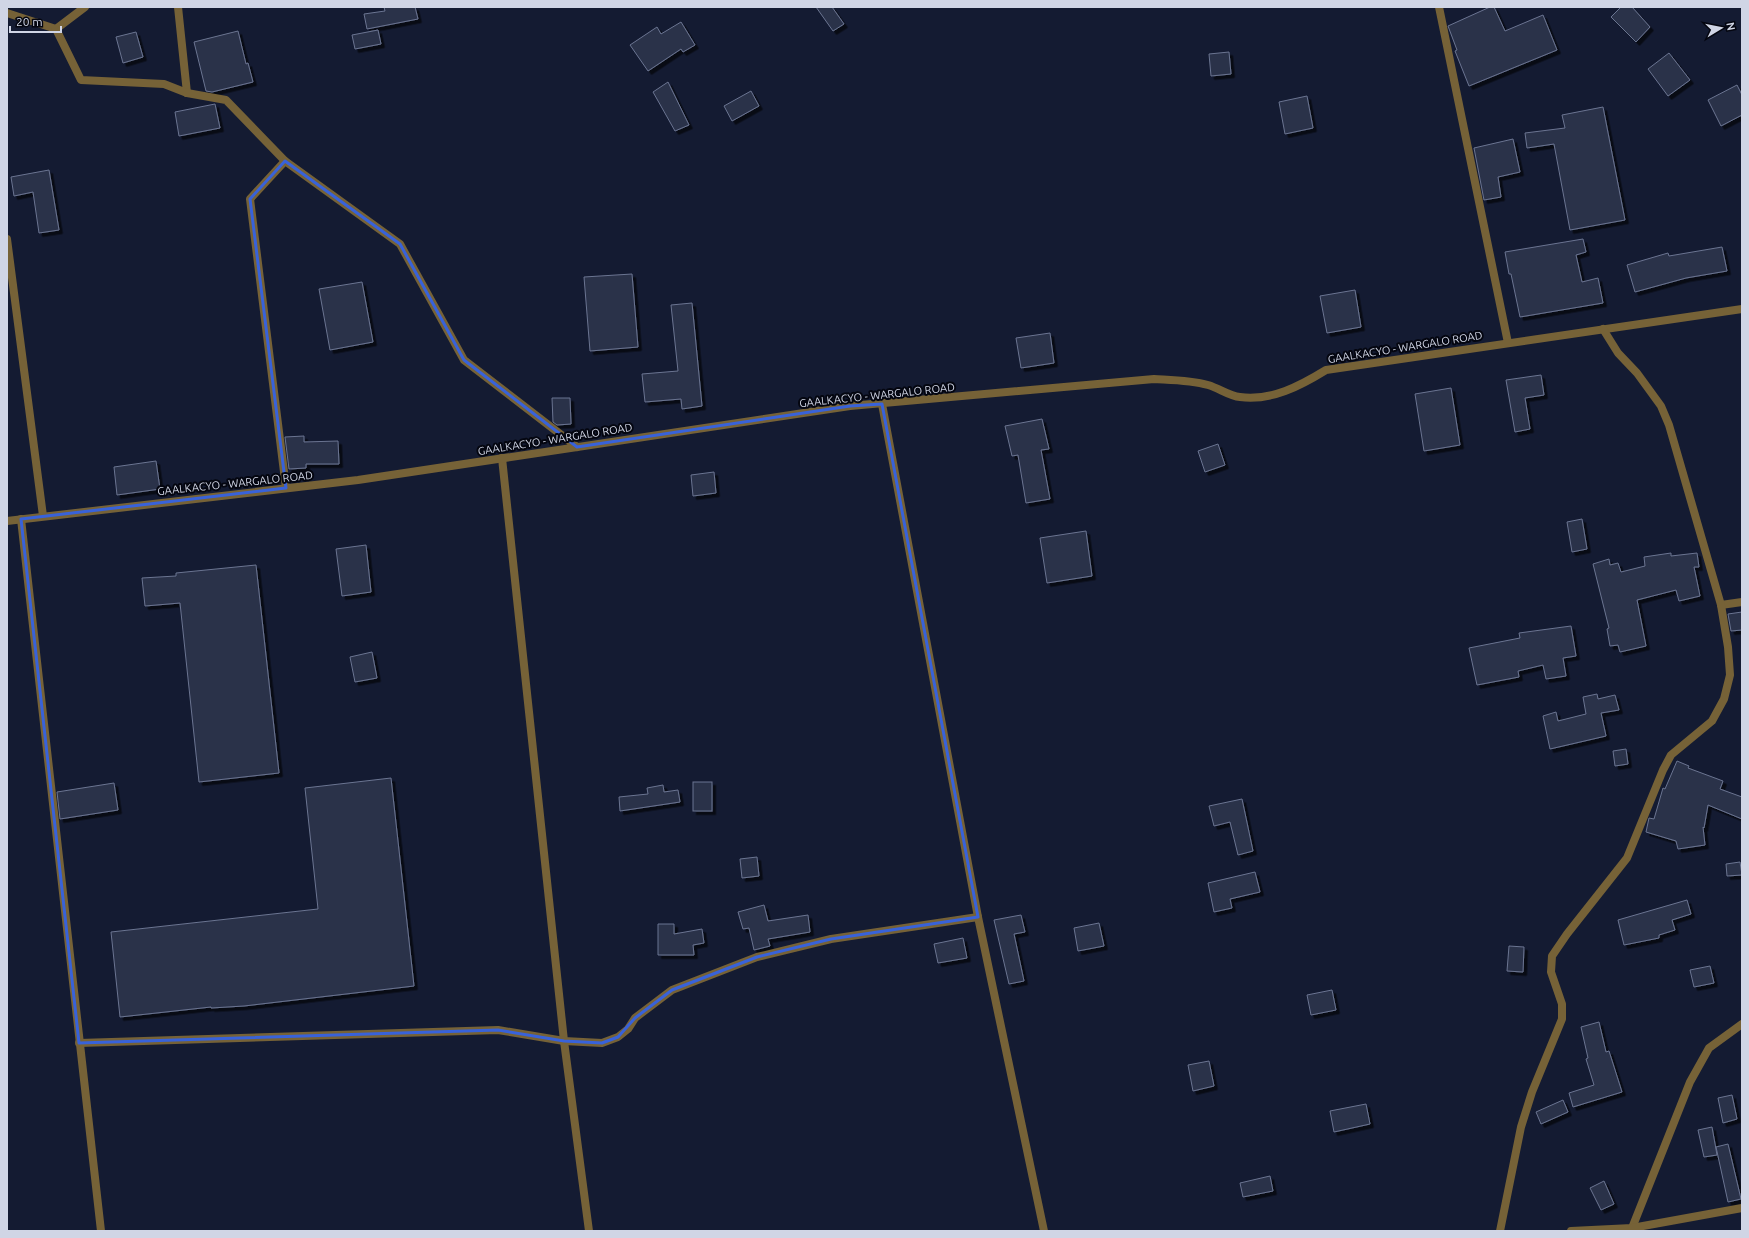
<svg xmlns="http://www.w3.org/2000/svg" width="1749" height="1238" font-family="Ubuntu,sans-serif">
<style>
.building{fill:#2a314a;stroke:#6b7591;filter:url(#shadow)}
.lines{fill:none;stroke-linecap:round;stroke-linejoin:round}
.minor{stroke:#766237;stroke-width:8}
.marked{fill:none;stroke:#3862da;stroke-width:3;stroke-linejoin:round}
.labels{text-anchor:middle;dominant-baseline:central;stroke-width:4;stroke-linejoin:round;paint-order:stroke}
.street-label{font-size:11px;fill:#d0d5e5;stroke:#040610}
</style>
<defs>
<filter id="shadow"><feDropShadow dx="3.5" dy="3.5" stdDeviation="0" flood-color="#0009"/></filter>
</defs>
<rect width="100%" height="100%" fill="#141b32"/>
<g class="building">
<path d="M384,7H415L418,19L367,29L364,14L385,11Z"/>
<path d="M816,7H832L844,24L833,31Z"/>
<path d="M1490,7H1494L1505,31L1543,15L1557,50L1469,86L1455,51L1457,50L1448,26Z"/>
<path d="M1621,7H1632L1650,27L1636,42L1611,17Z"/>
<path d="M681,22L695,45L683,52L681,49L648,71L630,45L657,27L661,34Z"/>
<path d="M378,30L381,44L355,49L352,35Z"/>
<path d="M238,31L246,64L248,63L253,82L212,92L206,91L194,42Z"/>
<path d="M136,32L143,57L123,63L116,37Z"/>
<path d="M1229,52L1231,74L1211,76L1209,54Z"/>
<path d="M1669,53L1690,80L1668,96L1648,69Z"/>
<path d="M668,82L689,125L675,131L653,92Z"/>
<path d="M1737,85L1742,95V115L1721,126L1708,100Z"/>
<path d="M751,91L759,106L732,121L724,106Z"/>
<path d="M1307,96L1313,128L1285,134L1279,102Z"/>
<path d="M215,104L220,128L179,136L175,112Z"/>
<path d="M1603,107L1625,220L1570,230L1554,144L1527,148L1525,133L1565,128L1562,115Z"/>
<path d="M1513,139L1520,172L1498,177L1501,197L1484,200L1474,148Z"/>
<path d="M49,170L59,230L39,233L33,192L14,196L11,177Z"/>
<path d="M1583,239L1586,252L1576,255L1582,282L1598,278L1603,303L1520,317L1511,274H1509L1505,252Z"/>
<path d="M1722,247L1727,271L1686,278L1635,292L1627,265L1668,253L1669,256Z"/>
<path d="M632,274L638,347L590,351L584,277Z"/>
<path d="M362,282L373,342L330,350L319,289Z"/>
<path d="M1355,290L1361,327L1327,333L1320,296Z"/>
<path d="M692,303L702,406L682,409L681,399L645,402L642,374L678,371L671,305Z"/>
<path d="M1050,333L1054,363L1021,368L1016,338Z"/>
<path d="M1541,375L1544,395L1525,398L1530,429L1515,432L1506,380Z"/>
<path d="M1451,388L1460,445L1424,451L1415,394Z"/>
<path d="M552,398H570L571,424L557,425L553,422Z"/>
<path d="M1042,419L1049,449L1041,450L1050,499L1026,503L1018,455L1012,456L1005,426Z"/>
<path d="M304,436V442L338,441L339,464H306V468L289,469L285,437Z"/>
<path d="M1218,444L1225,465L1205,472L1198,451Z"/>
<path d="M156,461L160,489L117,495L114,467Z"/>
<path d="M714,472L716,493L693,496L691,475Z"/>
<path d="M1582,519L1587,549L1572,552L1567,522Z"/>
<path d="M1086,531L1092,576L1047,583L1040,538Z"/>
<path d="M366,545L371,592L342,596L336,549Z"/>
<path d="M1671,553V556L1697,553L1699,567H1694L1700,596L1679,601L1676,590L1637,600L1646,646L1620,652L1618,645L1610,646L1607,629L1609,628L1593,564L1609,559L1610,565L1618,563L1621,572L1645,566L1644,557Z"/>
<path d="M256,565L279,773L199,782L180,603L145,606L142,578L176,576V573Z"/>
<path d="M1742,612V630L1731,631L1728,614Z"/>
<path d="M1571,626L1576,656L1563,658L1566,676L1546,679L1543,665L1518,671L1519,677L1477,685L1469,648L1520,638L1519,633Z"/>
<path d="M372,652L377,678L355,682L350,657Z"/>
<path d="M1597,694L1598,699L1615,695L1619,710L1601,713L1606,736L1550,749L1543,716L1556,712L1558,721L1586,714L1583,697Z"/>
<path d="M1626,749L1628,764L1615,766L1613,751Z"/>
<path d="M1677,761L1689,766L1688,768L1723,781L1720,789L1742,797V819L1708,805L1704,828L1703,827L1705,845L1678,849L1676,841L1646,832L1649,818L1654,819L1663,788L1665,789Z"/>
<path d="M391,778L414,986L244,1006L211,1008V1007L120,1017L111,932L318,909L305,788Z"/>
<rect x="693" y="782" width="19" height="29"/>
<path d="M114,783L118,810L60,819L57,792Z"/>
<path d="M663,785L664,792L678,790L680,802L620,811L619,797L648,794L647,788Z"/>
<path d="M1242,799L1253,851L1238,855L1230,822L1214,826L1209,806Z"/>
<path d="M757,857L759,876L742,878L740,859Z"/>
<path d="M1740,862L1742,875L1727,876L1726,864Z"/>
<path d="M1255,872L1260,892L1230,899L1232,908L1214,912L1208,883Z"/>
<path d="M1687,900L1691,914L1672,920L1675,930L1659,935V938L1624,945L1618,920Z"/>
<path d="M764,905L768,921L808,915L810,932L768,939L770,946L754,950L749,928L743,929L738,912Z"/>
<path d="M1021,915L1025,932L1014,934L1024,981L1009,984L994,920Z"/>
<path d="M1099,923L1104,946L1078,951L1074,928Z"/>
<path d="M658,924H674V934L702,929L704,943L693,945L694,955H658Z"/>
<path d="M963,938L967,958L938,963L934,944Z"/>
<path d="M1509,946L1524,947L1523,972L1507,971Z"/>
<path d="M1710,966L1714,983L1694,987L1690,970Z"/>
<path d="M1332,990L1336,1010L1311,1015L1307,995Z"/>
<path d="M1599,1022L1606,1052L1609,1051L1622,1092L1573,1107L1569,1093L1594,1085L1586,1059L1588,1058L1581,1027Z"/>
<path d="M1209,1061L1214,1086L1193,1091L1188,1065Z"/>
<path d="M1732,1095L1737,1119L1723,1123L1718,1098Z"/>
<path d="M1563,1100L1568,1112L1541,1124L1536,1112Z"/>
<path d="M1366,1104L1370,1124L1334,1132L1330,1111Z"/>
<path d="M1712,1127L1717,1155L1704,1157L1698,1130Z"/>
<path d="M1728,1144L1741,1199L1728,1202L1716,1147Z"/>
<path d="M1270,1176L1273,1191L1243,1197L1240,1183Z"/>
<path d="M1604,1181L1614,1204L1601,1210L1590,1188Z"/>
</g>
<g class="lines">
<g class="minor">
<path d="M178,7L187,93"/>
<path d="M1439,7L1508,343"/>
<path d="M7,13L56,29L81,80L164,84L187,93L226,100L285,161L400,244L464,360L577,447"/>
<path d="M56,29L85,7"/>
<path d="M285,161L250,199L286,488"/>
<path d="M7,239L43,516"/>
<path d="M882,404L978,917L1044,1231"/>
<path d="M502,458L564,1041L589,1231"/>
<path d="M21,519L101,1231"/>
<path d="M7,521L358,480L850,406L1154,379C1172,380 1191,380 1208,385C1219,388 1229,396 1240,397C1272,401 1300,386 1326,370L1742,309"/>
<path d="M1721,605L1742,602"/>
<path d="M79,1043L498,1030L564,1041L602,1043L618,1037L628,1029L635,1018L672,990L757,957L831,939L978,917"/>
<path d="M1632,1228L1690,1082L1709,1048L1742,1024"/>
<path d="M1500,1231L1521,1127L1532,1092L1562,1019V1004L1551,972L1552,956L1567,934L1627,858L1663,770L1671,755L1712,721L1724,699L1730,675L1728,647L1721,605L1669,425L1661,406L1637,373L1618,353L1603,329"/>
<path d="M1571,1231L1632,1228L1742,1208"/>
</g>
</g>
<path class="marked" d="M285,161L400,244L464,360L577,447L850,406L882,404L978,917L831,939L757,957L672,990L635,1018L618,1037L602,1043L564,1041L498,1030L79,1043L21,519L286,488L250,199Z"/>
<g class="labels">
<g class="street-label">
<text transform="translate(1405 347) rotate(-9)">GAALKACYO - WARGALO ROAD</text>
<text transform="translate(877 395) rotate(-6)">GAALKACYO - WARGALO ROAD</text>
<text transform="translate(555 439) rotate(-9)">GAALKACYO - WARGALO ROAD</text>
<text transform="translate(235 483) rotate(-6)">GAALKACYO - WARGALO ROAD</text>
</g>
</g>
<rect width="1749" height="1238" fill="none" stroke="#d0d5e5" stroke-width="16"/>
<g transform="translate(1721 28) rotate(80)" stroke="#040610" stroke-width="3" paint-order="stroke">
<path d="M0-3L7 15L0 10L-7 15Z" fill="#d0d5e5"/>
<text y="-6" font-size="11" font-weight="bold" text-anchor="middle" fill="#d0d5e5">N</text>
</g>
<path d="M10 26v6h51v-6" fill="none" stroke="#d0d5e5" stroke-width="2"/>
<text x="16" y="26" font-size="12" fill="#d0d5e5" stroke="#040610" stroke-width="3" paint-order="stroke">20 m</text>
</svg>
